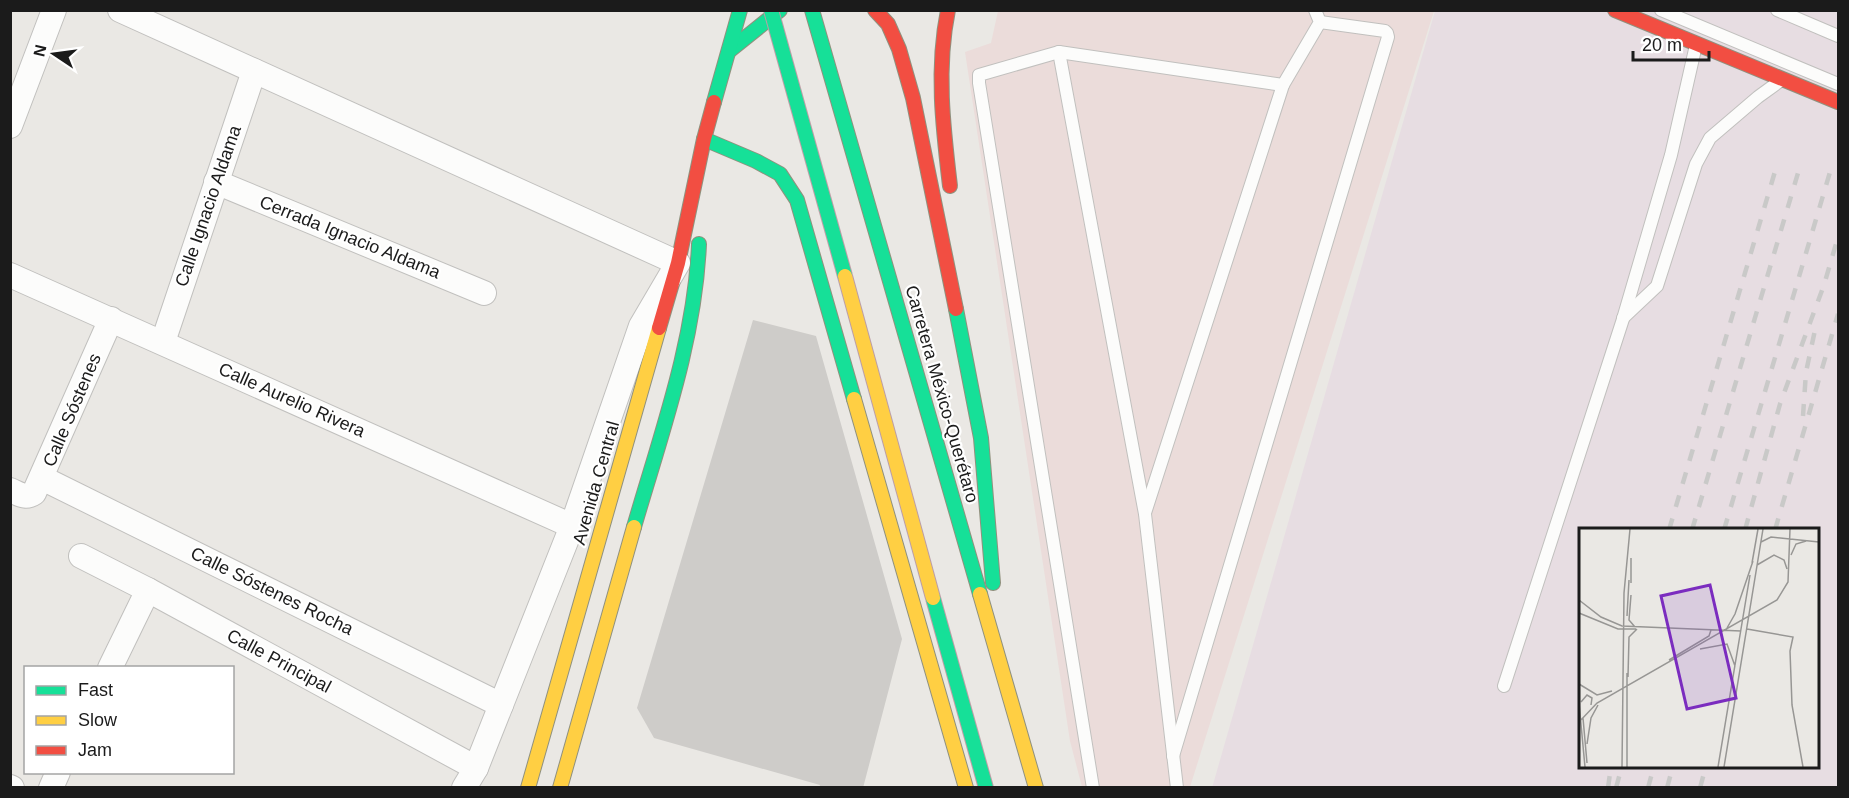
<svg xmlns="http://www.w3.org/2000/svg" width="1849" height="798" font-family="Arial,sans-serif">
<style>
.commercial{fill:#ebdcda}
.industrial{fill:#e7dde2;fill-rule:evenodd}
.building{fill:#ceccc9}
.lines{fill:none;stroke-linecap:round;stroke-linejoin:round}
.lane-casing{stroke:#c1c0be;stroke-width:14}
.street-casing{stroke:#c1c0be;stroke-width:26}
.fast-casing{stroke:#90917e;stroke-width:16}
.slow-casing{stroke:#90917e;stroke-width:16}
.jam-casing{stroke:#90917e;stroke-width:16}
.lane{stroke:#fcfcfb;stroke-width:12}
.street{stroke:#fcfcfb;stroke-width:24}
.fast{stroke:#16e098;stroke-width:14}
.slow{stroke:#ffcf43;stroke-width:14}
.jam{stroke:#f24e42;stroke-width:14}
.rail{stroke:#c9c9c8;stroke-width:4.5;stroke-dasharray:12 12;stroke-linecap:butt}
.fast-bridge-casing{stroke:#bc9ea6;stroke-width:16;stroke-linecap:butt}
.slow-bridge-casing{stroke:#bc9ea6;stroke-width:16;stroke-linecap:butt}
.fast-bridge{stroke:#16e098;stroke-width:14}
.slow-bridge{stroke:#ffcf43;stroke-width:14}
.labels{text-anchor:middle;dominant-baseline:central;stroke-width:4.5;stroke-linejoin:round;paint-order:stroke}
.street-label{font-size:18px;fill:#1b1b1b;stroke:#fff}
.inset-road{fill:none;stroke:#979694;stroke-width:1.5}
.view{fill:#7b2cbf;fill-opacity:0.15;stroke:#7b2cbf;stroke-width:3}
.inset-edge{fill:none;stroke:#1b1b1b;stroke-width:3}
</style>
<rect width="100%" height="100%" fill="#eae8e4"/>
<path class="commercial" d="M998,11H1434L1190,787H1082L1070,741L965,52L991,43Z"/>
<path class="industrial" d="M1435,11H1838V787L1212,788ZM1580,530H1818V766H1580Z"/>
<path class="building" d="M753,320L816,336L902,639L863,788H819L820,785L654,738L637,708Z"/>
<g class="lines">
<g class="lane-casing">
<g id="lane">
<path d="M1661,10L1838,84"/>
<path d="M1777,10L1838,36"/>
<path d="M1059,52L1145,514L1177,788"/>
<path d="M1623,318L1657,286L1696,164L1710,138L1758,97L1780,81"/>
<path d="M1145,513L1283,85"/>
<path d="M1504,686L1623,319L1671,155L1696,45"/>
<path d="M1173,756L1388,37L1387,33L1385,31L1320,22"/>
<path d="M1093,788L979,83V75L1059,52L1283,85L1320,22L1315,10"/>
</g>
</g>
<g class="street-casing">
<g id="street">
<path d="M120,10L678,263L641,326L572,526L476,768L464,788"/>
<path d="M10,126L54,10"/>
<path d="M216,182L484,293"/>
<path d="M10,275L572,526"/>
<path d="M163,342L254,71"/>
<path d="M42,478L501,705"/>
<path d="M10,490C20,494 25,499 34,493L111,319"/>
<path d="M81,556L148,590L476,768"/>
<path d="M110,668L148,590"/>
<path d="M10,787L12,788"/>
<path d="M51,788L58,772"/>
</g>
</g>
<g class="fast-casing">
<g id="fast">
<path d="M812,10L980,594"/>
<path d="M729,51L780,10"/>
<path d="M714,102L740,10"/>
<path d="M704,139L756,161L780,174L797,200L854,399"/>
<path d="M956,309L981,438L993,583"/>
<path d="M634,527C661,434 695,341 699,244"/>
</g>
</g>
<g class="slow-casing">
<g id="slow">
<path d="M854,399L966,788"/>
<path d="M980,594L1036,788"/>
<path d="M528,788L659,328"/>
<path d="M560,788L634,527"/>
</g>
</g>
<g class="jam-casing">
<g id="jam">
<path d="M875,10L888,24L899,49L913,98L956,309"/>
<path d="M948,10C936,69 943,127 950,186"/>
<path d="M1615,10L1838,102"/>
<path d="M659,328L678,263L704,139L714,102"/>
</g>
</g>
<use href="#lane" class="lane"/>
<use href="#street" class="street"/>
<use href="#fast" class="fast"/>
<use href="#slow" class="slow"/>
<use href="#jam" class="jam"/>
<g class="rail">
<path d="M1803,416L1806,372L1815,330"/>
<path d="M1669,530L1776,168"/>
<path d="M1692,530L1798,173"/>
<path d="M1724,530L1830,172"/>
<path d="M1745,530L1780,404L1824,285L1838,237"/>
<path d="M1775,530L1838,314"/>
<path d="M1608,788L1611,766"/>
<path d="M1616,788L1622,766"/>
<path d="M1648,788L1654,766"/>
<path d="M1667,788L1673,766"/>
<path d="M1700,788L1706,766"/>
</g>
<g class="fast-bridge-casing">
<g id="fast-bridge">
<path d="M771,10L845,276"/>
<path d="M933,598L986,788"/>
</g>
</g>
<g class="slow-bridge-casing">
<path id="slow-bridge" d="M845,276L933,598"/>
</g>
<use href="#fast-bridge" class="fast-bridge"/>
<use href="#slow-bridge" class="slow-bridge"/>
</g>
<g class="labels">
<g class="street-label">
<text transform="translate(208 206) rotate(-71)">Calle Ignacio Aldama</text>
<text transform="translate(350 237) rotate(22)">Cerrada Ignacio Aldama</text>
<text transform="translate(942 394) rotate(74)">Carretera México-Querétaro</text>
<text transform="translate(292 400) rotate(24)">Calle Aurelio Rivera</text>
<text transform="translate(72 410) rotate(-67)">Calle Sóstenes</text>
<text transform="translate(596 483) rotate(-74)">Avenida Central</text>
<text transform="translate(272 591) rotate(26)">Calle Sóstenes Rocha</text>
<text transform="translate(279 661) rotate(28)">Calle Principal</text>
</g>
</g>
<g transform="translate(1579 528)">
<rect width="240" height="240" fill="#eae8e4"/>
<path class="inset-road" d="M182,14L192,9L240,14M212,27L217,16L227,13M52,30V55M173,35L179,1M178,37L195,27L205,32L208,41M52,67L50,92L56,99M0,72L22,89L43,98L162,103M0,85L39,101H57M48,88L50,52M148,100L156,86L174,33M168,101L214,109L211,123L213,177L224,239M121,121L148,116L156,138M90,132L130,108L132,102M48,145V239M49,149L50,109L58,101M0,156L18,167L33,163M2,174L8,167L13,170L12,177M0,175L6,239M4,190L8,235M0,194L18,175L198,72L209,54L211,1M8,216L12,190L19,177M43,239L45,65L51,1M139,239L171,47M145,239L184,1"/>
<path class="view" d="M131,57L157,170L108,181L82,68Z"/>
<rect width="240" height="240" class="inset-edge"/>
</g>
<rect width="1849" height="798" fill="none" stroke="#1b1b1b" stroke-width="24"/>
<rect x="24" y="666" width="210" height="108" fill="#ffffff" stroke="#a4a4a4" stroke-width="1.5"/>
<rect x="36" y="686" width="30" height="9" fill="#16e098" stroke="#a4a4a4" stroke-width="1.5"/>
<text x="78" y="696" font-size="18" fill="#1b1b1b">Fast</text>
<rect x="36" y="716" width="30" height="9" fill="#ffcf43" stroke="#a4a4a4" stroke-width="1.5"/>
<text x="78" y="726" font-size="18" fill="#1b1b1b">Slow</text>
<rect x="36" y="746" width="30" height="9" fill="#f24e42" stroke="#a4a4a4" stroke-width="1.5"/>
<text x="78" y="756" font-size="18" fill="#1b1b1b">Jam</text>
<g transform="translate(54 54) rotate(283)" stroke="#ffffff" stroke-width="4.5" paint-order="stroke">
<path d="M0-4.5L10 22L0 15L-10 22Z" fill="#1b1b1b"/>
<text y="-9" font-size="16" font-weight="bold" text-anchor="middle" fill="#1b1b1b">N</text>
</g>
<path d="M1633 51v9h76v-9" fill="none" stroke="#1b1b1b" stroke-width="3"/>
<text x="1642" y="51" font-size="18" fill="#1b1b1b" stroke="#ffffff" stroke-width="4.5" paint-order="stroke">20 m</text>
</svg>
